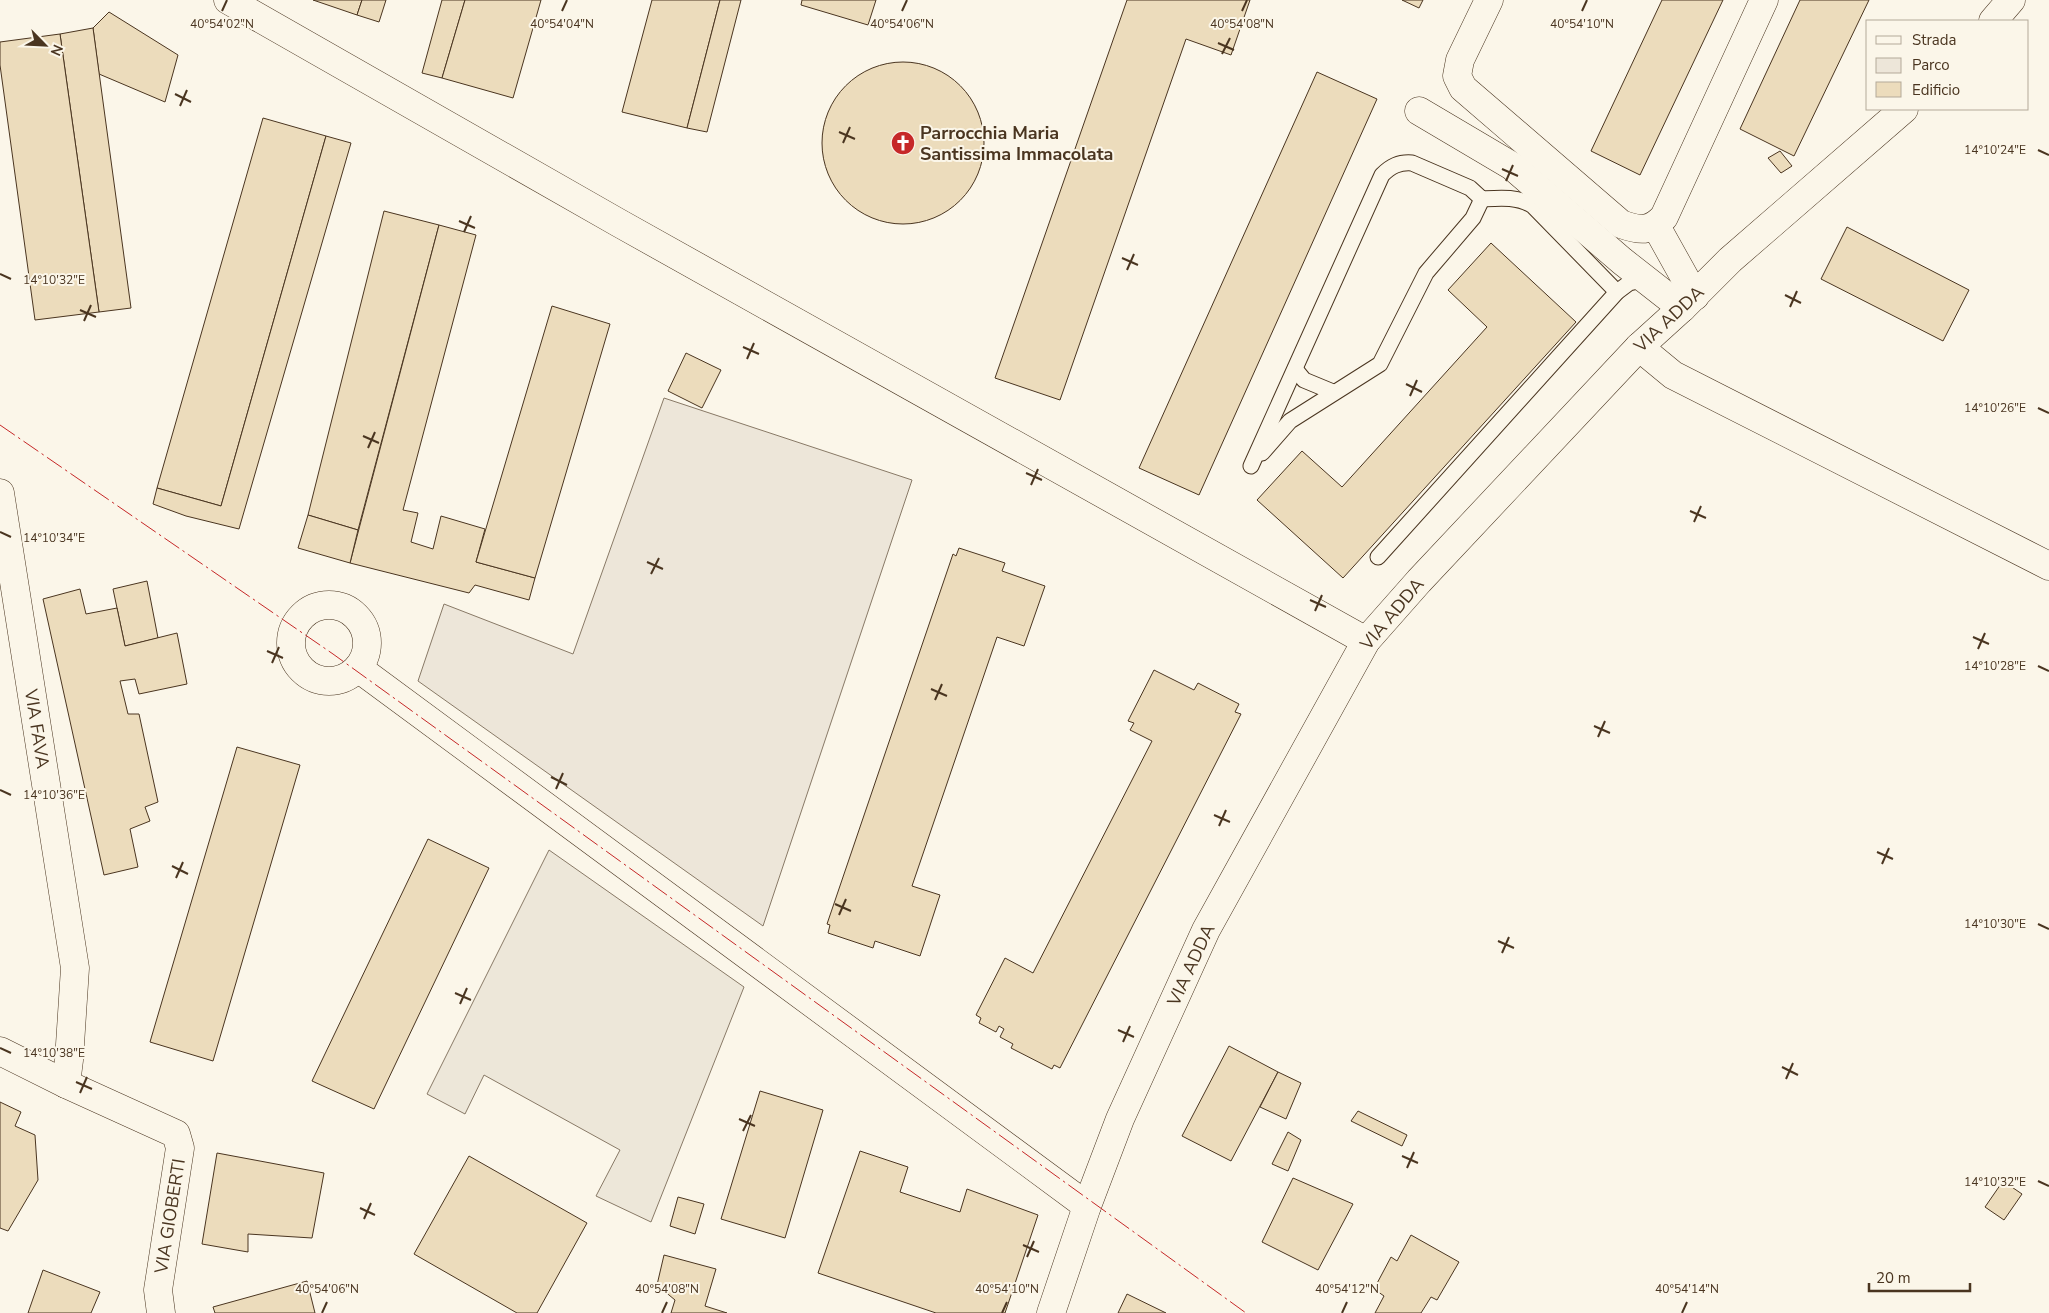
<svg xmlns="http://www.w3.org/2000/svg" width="2049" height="1313" font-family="'Nunito Sans',sans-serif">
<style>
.green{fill:#ede6d9;stroke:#887966}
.parking{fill:#ede7d9;stroke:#887966}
.building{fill:#ecdcbc;stroke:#4a3520}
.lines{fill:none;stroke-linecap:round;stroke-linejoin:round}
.lane-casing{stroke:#4a3520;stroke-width:17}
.street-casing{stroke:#4a3520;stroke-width:29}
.lane{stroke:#fbf6e9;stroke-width:15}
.street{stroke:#fbf6e9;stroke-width:28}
.power{stroke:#c62828;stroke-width:1;stroke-dasharray:18 4 2.5 4;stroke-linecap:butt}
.ticks{fill:none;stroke:#4a3520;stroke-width:2}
.labels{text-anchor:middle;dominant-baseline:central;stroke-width:4;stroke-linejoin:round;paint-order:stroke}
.poi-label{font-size:18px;font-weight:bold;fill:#4a3520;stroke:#fbf6e9;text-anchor:start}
.street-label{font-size:18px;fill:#4a3520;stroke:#fbf6e9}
.ticks-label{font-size:12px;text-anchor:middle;fill:#4a3520;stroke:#fbf6e9;stroke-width:4;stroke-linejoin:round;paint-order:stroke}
</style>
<rect width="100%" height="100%" fill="#fbf6e9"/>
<path class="green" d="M664,398L912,480L763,926L418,681L444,604L573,654Z"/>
<path class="parking" d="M549,850L744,987L651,1222L596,1196L620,1150L484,1075L465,1114L427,1094Z"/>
<g class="building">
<path d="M313,0H362L357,15Z"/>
<path d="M362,0H386L379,22L357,15Z"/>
<path d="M442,0H465L442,78L422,73Z"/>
<path d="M465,0H541L513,98L442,78Z"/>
<path d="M652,0H720L687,128L622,112Z"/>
<path d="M720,0H741L707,132L687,128Z"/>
<path d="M802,0H876L868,25L801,5Z"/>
<path d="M1127,0H1250L1231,55L1186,39L1060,400L995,378Z"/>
<path d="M1402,0H1423L1419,8Z"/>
<path d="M1662,0H1723L1640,175L1591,151Z"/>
<path d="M1800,0H1869L1794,156L1740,129Z"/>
<path d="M109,12L178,55L165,102L99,74L93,28Z"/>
<path d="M93,28L131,308L99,312L60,34Z"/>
<path d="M60,34L99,312L35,320L0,65V42Z"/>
<circle cx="903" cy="143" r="81"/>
<path d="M1317,72L1377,99L1199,495L1139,468Z"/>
<path d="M263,118L326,136L221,506L157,488Z"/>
<path d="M326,136L351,143L239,529L186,516L153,504L157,488L221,506Z"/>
<path d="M1780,151L1792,166L1781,173L1768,158Z"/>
<path d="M384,211L439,225L358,530L308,515Z"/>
<path d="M439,225L476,235L403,510L418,513L411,542L433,549L441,516L485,529L476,562L535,578L529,600L475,585L469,593L350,563Z"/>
<path d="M1847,227L1969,290L1943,341L1821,279Z"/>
<path d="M1491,243L1576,322L1343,578L1257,500L1302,451L1342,487L1487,327L1448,290Z"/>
<path d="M552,306L610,324L535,578L476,562Z"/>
<path d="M686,353L721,370L702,408L668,391Z"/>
<path d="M308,515L358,530L350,563L298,548Z"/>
<path d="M959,548L1005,563L1002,571L1045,586L1024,646L997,637L912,886L940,895L920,956L875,941L873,948L828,933L830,925L827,924L953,554L956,556Z"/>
<path d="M147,581L158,638L125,646L113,589Z"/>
<path d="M80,589L86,614L117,608L125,646L177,633L187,684L139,694L135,679L120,681L128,714H139L158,802L145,807L150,821L130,829L138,867L104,875L43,599Z"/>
<path d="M1154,670L1194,690L1198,683L1239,704L1235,712L1241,714L1060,1068L1054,1065L1052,1069L1011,1048L1013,1044L1000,1037L1004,1029L999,1026L996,1032L979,1023L981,1018L976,1015L1005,958L1033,973L1152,741L1130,730L1134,723L1128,721Z"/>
<path d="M237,747L300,765L213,1061L150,1042Z"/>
<path d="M428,839L489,868L374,1109L312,1081Z"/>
<path d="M1229,1046L1278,1072L1231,1161L1182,1136Z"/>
<path d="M1278,1072L1301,1083L1286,1119L1260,1107Z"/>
<path d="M760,1091L823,1110L785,1238L721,1219Z"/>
<path d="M0,1102L21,1112L15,1126L35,1135L38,1180L8,1231L0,1228Z"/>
<path d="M1358,1111L1407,1135L1402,1146L1351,1121Z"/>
<path d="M1288,1132L1301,1140L1288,1171L1272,1164Z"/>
<path d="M860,1151L908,1167L900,1192L960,1212L967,1189L1038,1215L1005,1313H936L818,1273Z"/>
<path d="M217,1153L324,1173L312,1238L248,1234V1252L202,1244Z"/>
<path d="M469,1156L587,1223L537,1313H517L414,1254Z"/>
<path d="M1293,1178L1353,1204L1318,1270L1262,1242Z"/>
<path d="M2003,1181L2022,1194L2004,1220L1985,1207Z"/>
<path d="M678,1197L704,1204L695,1234L670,1226Z"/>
<path d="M1411,1235L1459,1262L1437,1300L1431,1297L1421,1313H1375L1384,1296L1374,1289L1391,1257L1397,1261Z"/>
<path d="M664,1255L716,1269L705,1306L727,1313H671L675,1300L657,1285Z"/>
<path d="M43,1270L100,1292L91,1313H28Z"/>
<path d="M307,1281L315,1313H215L213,1307Z"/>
<path d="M1127,1294L1166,1313H1118Z"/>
</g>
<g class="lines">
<g class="lane-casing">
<g id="lane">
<path d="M1295,369L1304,380L1333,392"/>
<path d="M1262,453L1290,421L1380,364L1426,273L1473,218L1482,199"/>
<path d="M1251,466L1382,175C1391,166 1399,162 1412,163L1470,188L1482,199C1499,198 1518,196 1533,206L1617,292"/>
<path d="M1378,557L1617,292L1629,283L1646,279"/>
</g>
</g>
<g class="street-casing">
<g id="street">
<path d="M228,0L619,223L1366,641"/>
<path d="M1489,0L1460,60L1457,76L1463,88L1621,224C1640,231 1650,232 1664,217L1764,0"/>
<path d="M1993,21L2011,0"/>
<path d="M1419,111L1512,166L1622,261L1682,308"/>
<path d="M1656,226L1695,296"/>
<path d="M1639,347L1673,375L2049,566"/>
<path d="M0,493L75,968L69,1060L66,1084"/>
<circle cx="329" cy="643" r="38"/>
<path d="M358,668L1087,1206"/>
<path d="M0,1051L66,1084L176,1134L180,1148L158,1290L161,1313"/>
<path d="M1051,1313L1087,1206L1120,1119L1206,930L1366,641L1419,581L1639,347L1682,308L1730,260L1904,109"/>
</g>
</g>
<use href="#lane" class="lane"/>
<use href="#street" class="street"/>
<path class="power" d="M0,425L333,654L1246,1313"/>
</g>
<path class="ticks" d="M222,11L227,0M562,11L567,0M902,11L907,0M1242,11L1247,0M1582,11L1587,0M1218,43L1234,50M1222,54L1230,38M175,94L191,102M180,106L187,90M839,132L855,139M843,143L850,127M2038,150L2049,155M1502,169L1518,176M1506,181L1513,165M459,221L475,228M464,232L471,216M1122,258L1138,265M1127,270L1134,254M0,274L11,279M1785,295L1801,303M1790,307L1797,291M80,310L96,317M84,321L91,305M743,347L759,354M747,359L754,343M1406,384L1422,392M1410,396L1417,380M2038,408L2049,413M363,436L379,443M368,448L375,432M1026,473L1042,480M1031,485L1038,469M1690,511L1706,518M1694,522L1701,506M0,532L11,537M647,562L663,569M651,574L659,558M1310,600L1326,607M1315,611L1322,595M1973,637L1989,644M1978,649L1985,633M267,651L283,658M272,663L279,647M2038,666L2049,671M931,689L947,696M935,700L942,684M1594,726L1610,733M1598,737L1605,721M551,777L567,785M556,789L563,773M0,790L11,795M1214,815L1230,822M1219,826L1226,810M1877,852L1893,859M1882,864L1889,848M172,866L188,874M176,878L183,862M835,904L851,911M839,915L846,899M2038,924L2049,929M1498,941L1514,948M1502,953L1509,937M455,993L471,1000M460,1004L467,988M1118,1030L1134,1037M1123,1042L1130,1026M0,1048L11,1053M1782,1067L1798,1075M1786,1079L1793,1063M76,1082L92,1089M80,1093L87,1077M739,1119L755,1126M743,1131L751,1115M1402,1156L1418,1163M1407,1168L1414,1152M2038,1181L2049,1186M360,1208L375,1215M364,1219L371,1203M1023,1245L1039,1252M1027,1257L1034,1241M322,1313L327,1302M662,1313L667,1302M1002,1313L1007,1302M1342,1313L1347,1302M1682,1313L1687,1302"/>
<defs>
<g id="church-disc" transform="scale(1.25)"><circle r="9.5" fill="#c62828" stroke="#fbf6e9"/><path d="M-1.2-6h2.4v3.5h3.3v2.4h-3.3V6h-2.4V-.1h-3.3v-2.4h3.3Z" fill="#fff"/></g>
</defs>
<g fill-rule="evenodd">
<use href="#church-disc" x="903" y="143"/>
</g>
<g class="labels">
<g class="poi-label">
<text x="920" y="133">Parrocchia Maria<tspan x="920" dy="21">Santissima Immacolata</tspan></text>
</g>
<g class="street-label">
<text transform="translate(1669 319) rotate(-43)">VIA ADDA</text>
<text transform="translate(1392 614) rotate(-50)">VIA ADDA</text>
<text transform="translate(37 729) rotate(81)">VIA FAVA</text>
<text transform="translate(1191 965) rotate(-65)">VIA ADDA</text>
<text transform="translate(170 1216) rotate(-81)">VIA GIOBERTI</text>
</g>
</g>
<g class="ticks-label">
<text x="222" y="28">40°54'02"N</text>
<text x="902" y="28">40°54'06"N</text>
<text x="1242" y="28">40°54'08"N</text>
<text x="1582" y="28">40°54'10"N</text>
<text x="562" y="28">40°54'04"N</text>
<text x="1995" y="154">14°10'24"E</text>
<text x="54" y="284">14°10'32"E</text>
<text x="1995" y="412">14°10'26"E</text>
<text x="54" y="542">14°10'34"E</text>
<text x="1995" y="670">14°10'28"E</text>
<text x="54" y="799">14°10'36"E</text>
<text x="1995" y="928">14°10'30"E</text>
<text x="54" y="1057">14°10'38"E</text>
<text x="1995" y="1186">14°10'32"E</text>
<text x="327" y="1293">40°54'06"N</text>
<text x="667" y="1293">40°54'08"N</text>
<text x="1007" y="1293">40°54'10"N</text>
<text x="1347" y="1293">40°54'12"N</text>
<text x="1687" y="1293">40°54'14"N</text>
</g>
<rect x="1866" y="20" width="162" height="90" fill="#fbf6e9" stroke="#b4a999"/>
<rect x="1876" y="36" width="25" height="8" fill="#fbf6e9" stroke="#b4a999"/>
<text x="1912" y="45" font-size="15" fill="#4a3520">Strada</text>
<rect x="1876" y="58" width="25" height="15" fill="#ede6d9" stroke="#b4a999"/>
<text x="1912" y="70" font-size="15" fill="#4a3520">Parco</text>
<rect x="1876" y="82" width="25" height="15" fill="#ecdcbc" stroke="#b4a999"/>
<text x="1912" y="95" font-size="15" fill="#4a3520">Edificio</text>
<g transform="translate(45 45) rotate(114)" stroke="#fbf6e9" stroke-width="4" paint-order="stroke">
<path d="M0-4L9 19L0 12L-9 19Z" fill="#4a3520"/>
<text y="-8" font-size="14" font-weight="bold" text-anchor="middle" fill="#4a3520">N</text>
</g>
<path d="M1869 1283v8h101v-8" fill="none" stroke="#4a3520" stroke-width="2.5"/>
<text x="1876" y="1283" font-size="15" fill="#4a3520" stroke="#fbf6e9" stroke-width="4" paint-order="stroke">20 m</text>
</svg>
